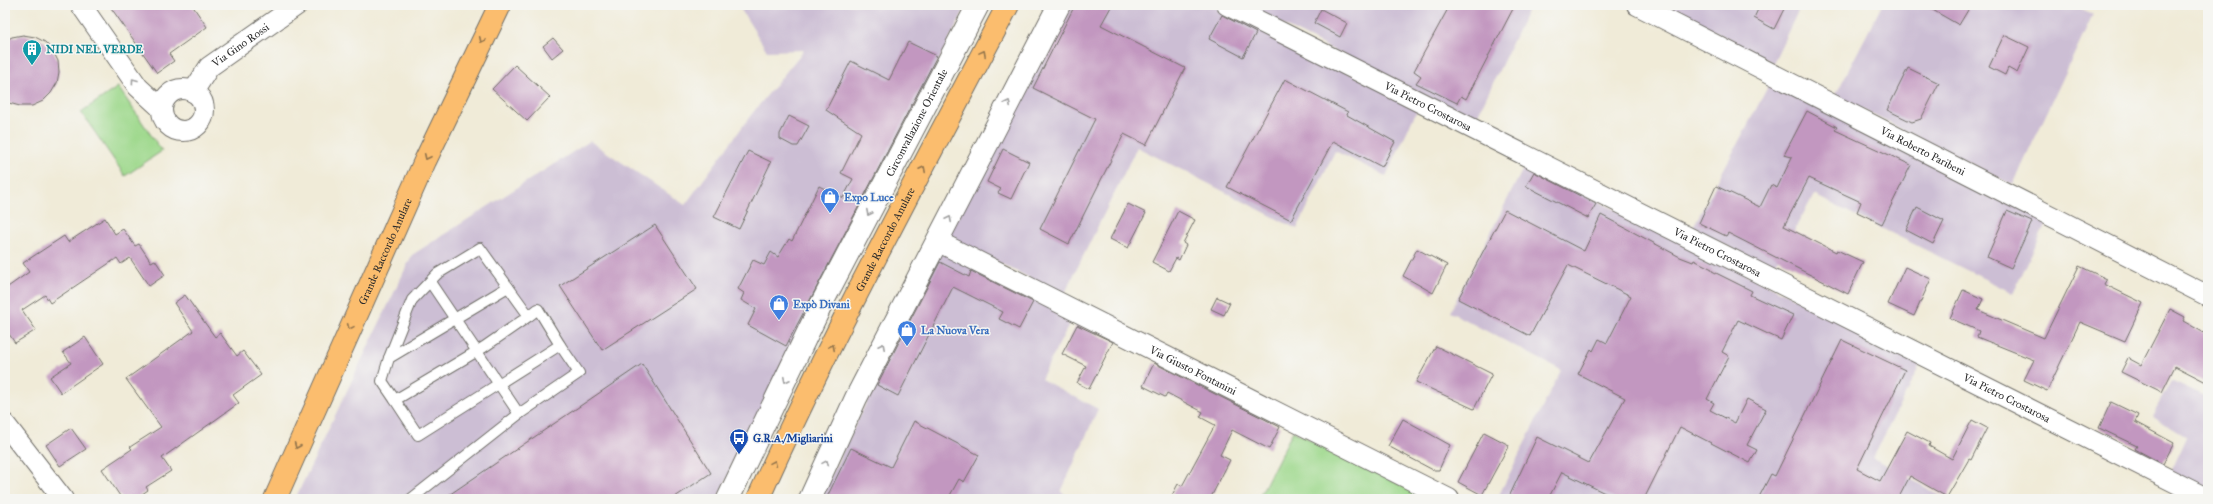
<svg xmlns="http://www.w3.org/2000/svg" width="2213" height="504" font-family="'IM FELL Great Primer',serif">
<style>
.industrial{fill:#ccbed4}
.green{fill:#9dd88b;stroke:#64825b}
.building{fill:#c297c0}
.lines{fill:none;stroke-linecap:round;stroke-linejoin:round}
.service-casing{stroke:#706e68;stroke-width:12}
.minor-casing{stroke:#706e68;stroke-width:22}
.tertiary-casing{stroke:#706e68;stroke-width:24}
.motorway-casing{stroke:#706e68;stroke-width:24}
.service{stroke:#fff;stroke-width:10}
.minor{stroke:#fff;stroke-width:20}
.tertiary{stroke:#fff;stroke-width:22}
.motorway{stroke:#fbbd6e;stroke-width:22}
.oneway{stroke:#93744c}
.oneway2{stroke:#a0a0a0}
.labels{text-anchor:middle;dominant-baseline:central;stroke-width:3;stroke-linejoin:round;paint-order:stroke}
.street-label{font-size:11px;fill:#2b2b2b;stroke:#f6f6f2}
.culture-label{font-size:11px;font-weight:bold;fill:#0d838f;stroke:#f6f6f2;text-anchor:start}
.shop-label{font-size:11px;font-weight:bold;fill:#366cbe;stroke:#f6f6f2;text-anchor:start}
.transit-label{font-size:11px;font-weight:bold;fill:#164399;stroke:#f6f6f2;text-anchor:start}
</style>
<rect width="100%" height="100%" fill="#f6f6f2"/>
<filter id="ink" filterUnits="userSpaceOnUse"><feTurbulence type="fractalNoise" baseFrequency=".025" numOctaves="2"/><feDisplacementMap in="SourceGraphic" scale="8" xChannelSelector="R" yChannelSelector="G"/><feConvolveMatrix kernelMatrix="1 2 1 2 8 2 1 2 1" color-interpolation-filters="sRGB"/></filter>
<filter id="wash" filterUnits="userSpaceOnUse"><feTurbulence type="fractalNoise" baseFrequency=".012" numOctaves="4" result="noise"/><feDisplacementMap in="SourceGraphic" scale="16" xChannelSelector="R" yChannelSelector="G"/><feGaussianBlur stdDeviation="0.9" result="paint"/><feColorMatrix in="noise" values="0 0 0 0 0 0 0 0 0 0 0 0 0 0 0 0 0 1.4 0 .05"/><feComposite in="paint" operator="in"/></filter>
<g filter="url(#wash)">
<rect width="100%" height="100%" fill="#f0ebd8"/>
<g class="industrial">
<path d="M738,5H967L717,499H295L412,255L590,141L685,205L751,115L804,50L767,51Z"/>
<path d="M1065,5H1215L1418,108L1386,176L1335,151L1297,229L1137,147L1064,295L947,237Z"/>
<path d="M1243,5H1530L1475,121Z"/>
<path d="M1672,5H1801L1773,63L1671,8Z"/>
<path d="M1882,5H2073L2093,14L2013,185L1835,96Z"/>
<path d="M1771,81L2048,220L2013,293L1814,195L1771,271L1693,227Z"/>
<path d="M1525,165L1922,361L1873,458L1946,499H1497L1561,370L1450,312Z"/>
<path d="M939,250L1074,315L1041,379L1098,409L1061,492L1073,499H820Z"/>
<path d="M2171,381L2205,397L2208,393V491L2171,472L2187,437L2152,416Z"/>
</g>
<g class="green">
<path d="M118,87L162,151L125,176L81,112Z"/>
<path d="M1293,431L1429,499H1258Z"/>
</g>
<g id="blocks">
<g class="building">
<path d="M109,5H192L207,27L169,54L174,61L157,73Z"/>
<path d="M1075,5H1112L1101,25L1185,68L1146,145L1124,134L1069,244L1040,229L1095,119L1033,88Z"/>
<path d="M1450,5H1515L1466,99L1461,96L1457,103L1416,83L1421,76L1414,71Z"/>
<path d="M1760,5H1786L1774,29L1754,18Z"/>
<path d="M1924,5H1971L1959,25Z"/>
<path d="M1321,9L1347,23L1340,37L1314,23Z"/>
<path d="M1222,15L1256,33L1243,57L1209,39Z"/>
<path d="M23,35L35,37L45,42L53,51L58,61L59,72L57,83L51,93L43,101L32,106H20L5,102V41L12,37Z"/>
<path d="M2004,35L2029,47L2017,73L2008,68L2005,75L1989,67Z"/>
<path d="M553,38L563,49L552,58L543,46Z"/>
<path d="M908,42L937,56L786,346L748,325L756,309L741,300L744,293L738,289L753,260L764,265L771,252L778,257L789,239L792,241L819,186L843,198L853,179L841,173L861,133L826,110L851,61L889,80Z"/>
<path d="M515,65L550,97L527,121L492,89Z"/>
<path d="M1908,68L1939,83L1921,119L1912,122L1887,110Z"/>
<path d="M1285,79L1348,112L1347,115L1395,142L1382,167L1333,141L1291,220L1227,187Z"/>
<path d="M1807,111L1837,127L1835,130L1911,165L1882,224L1857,212L1861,202L1809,178L1784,226L1836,252L1837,250L1863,262L1848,294L1728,233L1726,236L1699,223L1716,186L1760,207L1771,185L1777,188L1792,157L1784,155Z"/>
<path d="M789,116L809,126L798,146H793L780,139V134Z"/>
<path d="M1003,149L1029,162L1011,199L998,193L1001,189L987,182Z"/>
<path d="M748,151L771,162L739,229L714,217Z"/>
<path d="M1534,172L1596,204L1588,218L1526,186Z"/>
<path d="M1128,204L1146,213L1128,248L1110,239Z"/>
<path d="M1917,207L1944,221L1933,244L1906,230Z"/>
<path d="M1505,210L1584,251L1601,215L1680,257L1693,262L1694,260L1712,269V271L1752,291L1750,295L1793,315L1781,340L1738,320L1722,352L1729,356L1707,399L1714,403L1710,410L1735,423L1747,399L1766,409L1747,445L1757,450L1750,463L1680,427L1644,499H1617L1562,472L1548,499H1508L1537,437L1589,463L1625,398L1578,374L1591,349L1593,351L1599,339L1607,343L1631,296L1568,265L1530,336L1458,299Z"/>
<path d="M1178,211L1195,220L1183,243L1186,245L1179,260L1176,258L1169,271L1152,262Z"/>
<path d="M2007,211L2032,222L2011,268L1987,257Z"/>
<path d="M105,218L115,234L123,229L135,246L139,244L151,262L155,260L165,275L149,286L130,258L121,264L117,258L50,303L45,295L22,310L36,330L15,343L5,328V289L29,272L23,263L64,236L68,242Z"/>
<path d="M655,225L697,289L602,350L560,286Z"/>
<path d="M1417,249L1447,265L1433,293L1403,276Z"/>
<path d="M940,262L969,277L971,271L1033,302L1019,329L999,319L1003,312L953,287L898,396L877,385Z"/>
<path d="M2079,266L2107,279L2104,284L2143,303L2125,341L2080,322L2047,391L2024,380L2034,360L1977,337L1979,331L1950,318L1963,290L1983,299L1978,310L2044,338Z"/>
<path d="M1905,267L1931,279L1914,316L1888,304Z"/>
<path d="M185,295L215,337L220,333L237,356L243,351L261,375L233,395L239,403L162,458L171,471L146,487L148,490L135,499H122L102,469L132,449L130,447L161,427L126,379L193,331L174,303Z"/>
<path d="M1217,297L1230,303L1224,315L1211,309Z"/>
<path d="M2170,309L2185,317L2183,321L2208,335V383L2175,366L2162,392L2121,372L2128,358L2141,365Z"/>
<path d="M1077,325L1113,342L1089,389L1077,383L1086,366L1062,354Z"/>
<path d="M85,337L103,364L61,393L50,377L71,363L63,352Z"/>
<path d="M1842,340L1905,370L1857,469L1880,481L1907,431L1930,443L1929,446L1952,459L1972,420L1987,428L1971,460L1969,459L1947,497L1910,476L1898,499H1758L1771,474L1775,476Z"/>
<path d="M1436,346L1492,374L1474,409L1416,382Z"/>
<path d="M1154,363L1280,427L1269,449L1232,430L1220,455L1230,460L1210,499H1170L1178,484L1182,486L1215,425L1200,417L1203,412L1167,393L1165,397L1143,386Z"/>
<path d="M642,364L711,473L672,499H443Z"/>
<path d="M2111,402L2138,415L2135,422L2174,443L2163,464L2135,449L2137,446L2099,428Z"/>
<path d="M1403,419L1450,445L1439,470H1433L1388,446Z"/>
<path d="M914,421L979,455L964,482L959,479L948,499H826L851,448L891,467Z"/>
<path d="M71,428L86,449L60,466L46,445Z"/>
<path d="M1484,432L1509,445L1482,495L1458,482Z"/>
</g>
</g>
</g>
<g filter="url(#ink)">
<use href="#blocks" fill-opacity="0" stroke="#706e68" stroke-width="1"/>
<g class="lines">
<g class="service-casing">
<g id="service">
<path d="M430,282L519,414L579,373L560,345"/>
<path d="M389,358L412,300L437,274L480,248L529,316L484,347L395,400L418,435L560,345L538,309L529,316"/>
<path d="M395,400L382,381L389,358L508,287"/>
<path d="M411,499L519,414"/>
</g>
</g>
<g class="minor-casing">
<g id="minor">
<path d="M81,5L138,87L162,109"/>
<path id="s1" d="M1227,5L2208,499"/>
<path id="s2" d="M1637,5L2208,296"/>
<circle cx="183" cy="110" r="21"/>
<path id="s3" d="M193,92L209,67L297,5"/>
<path id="s4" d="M937,241L1449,499"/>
<path d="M5,424L63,499"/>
</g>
</g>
<g class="tertiary-casing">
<g id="tertiary">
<path id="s5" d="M728,499L823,301L978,5"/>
<path d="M810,499L856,398L1059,5"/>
</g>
</g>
<g class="motorway-casing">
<g id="motorway">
<path id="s6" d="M275,499L425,161L500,5"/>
<path id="s7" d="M758,499C833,331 923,168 1008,5"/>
</g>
</g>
<use href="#service" class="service"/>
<use href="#minor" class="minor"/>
<use href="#tertiary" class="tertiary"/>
<use href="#motorway" class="motorway"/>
</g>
<defs><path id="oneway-chevron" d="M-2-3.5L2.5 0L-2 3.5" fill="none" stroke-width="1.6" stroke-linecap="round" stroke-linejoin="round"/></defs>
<g class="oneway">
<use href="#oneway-chevron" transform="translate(482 40) rotate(115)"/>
<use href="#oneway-chevron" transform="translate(983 53) rotate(-62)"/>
<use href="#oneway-chevron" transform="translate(427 157) rotate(115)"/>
<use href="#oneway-chevron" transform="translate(923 169) rotate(-63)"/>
<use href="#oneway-chevron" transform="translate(350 327) rotate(114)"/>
<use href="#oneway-chevron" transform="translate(832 347) rotate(-63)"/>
<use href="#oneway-chevron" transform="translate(297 446) rotate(113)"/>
<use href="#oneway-chevron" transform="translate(774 463) rotate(-66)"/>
</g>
<g class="oneway2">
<use href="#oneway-chevron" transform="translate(134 81) rotate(-126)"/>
<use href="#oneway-chevron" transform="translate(1008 103) rotate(-63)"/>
<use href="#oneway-chevron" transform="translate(869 213) rotate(117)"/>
<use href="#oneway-chevron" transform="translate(949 219) rotate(-63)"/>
<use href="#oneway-chevron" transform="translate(882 346) rotate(-63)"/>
<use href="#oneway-chevron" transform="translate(786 380) rotate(116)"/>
<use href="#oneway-chevron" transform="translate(826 463) rotate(-66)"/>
</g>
</g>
<defs>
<g id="building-pin" transform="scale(1)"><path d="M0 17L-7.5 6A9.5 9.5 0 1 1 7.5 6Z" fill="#0f9aa8" stroke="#f6f6f2"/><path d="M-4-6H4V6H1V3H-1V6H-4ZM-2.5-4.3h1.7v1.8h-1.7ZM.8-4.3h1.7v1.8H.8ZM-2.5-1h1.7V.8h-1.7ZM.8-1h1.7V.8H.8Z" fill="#fff"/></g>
<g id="shop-pin" transform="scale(1)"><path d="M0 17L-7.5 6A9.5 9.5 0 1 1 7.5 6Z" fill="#3f7fe0" stroke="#f6f6f2"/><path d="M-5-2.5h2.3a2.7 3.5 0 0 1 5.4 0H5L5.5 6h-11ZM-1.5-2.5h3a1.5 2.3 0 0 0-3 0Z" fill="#fff"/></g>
<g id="bus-pin" transform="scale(1)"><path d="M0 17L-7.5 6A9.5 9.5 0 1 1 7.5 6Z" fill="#1a4fb4" stroke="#f6f6f2"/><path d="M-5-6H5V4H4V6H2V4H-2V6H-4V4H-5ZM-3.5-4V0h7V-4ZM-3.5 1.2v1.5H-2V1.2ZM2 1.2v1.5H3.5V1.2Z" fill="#fff"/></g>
</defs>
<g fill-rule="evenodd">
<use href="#building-pin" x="32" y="49"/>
<use href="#shop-pin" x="830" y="197"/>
<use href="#shop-pin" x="779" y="304"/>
<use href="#shop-pin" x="907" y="330"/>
<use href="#bus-pin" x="739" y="438"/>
</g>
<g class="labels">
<g class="street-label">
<text stroke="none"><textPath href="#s3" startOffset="68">Via Gino Rossi</textPath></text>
<text stroke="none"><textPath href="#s1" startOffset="225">Via Pietro Crostarosa</textPath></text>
<text stroke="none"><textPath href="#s5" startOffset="421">Circonvallazione Orientale</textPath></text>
<text stroke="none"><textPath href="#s2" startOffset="321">Via Roberto Paribeni</textPath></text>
<text stroke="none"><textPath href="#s7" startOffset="289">Grande Raccordo Anulare</textPath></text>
<text stroke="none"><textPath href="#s6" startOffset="271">Grande Raccordo Anulare</textPath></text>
<text stroke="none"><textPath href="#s1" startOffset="549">Via Pietro Crostarosa</textPath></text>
<text stroke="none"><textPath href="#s4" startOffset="287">Via Giusto Fontanini</textPath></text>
<text stroke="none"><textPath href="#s1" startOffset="873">Via Pietro Crostarosa</textPath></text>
</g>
<g class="culture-label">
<text x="46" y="49">NIDI NEL VERDE</text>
</g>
<g class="shop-label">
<text x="844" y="197">Expo Luce</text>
<text x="793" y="304">Expò Divani</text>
<text x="921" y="330">La Nuova Vera</text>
</g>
<g class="transit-label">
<text x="753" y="438">G.R.A./Migliarini</text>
</g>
</g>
<rect width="2213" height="504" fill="none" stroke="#f6f6f2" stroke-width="20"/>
</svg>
